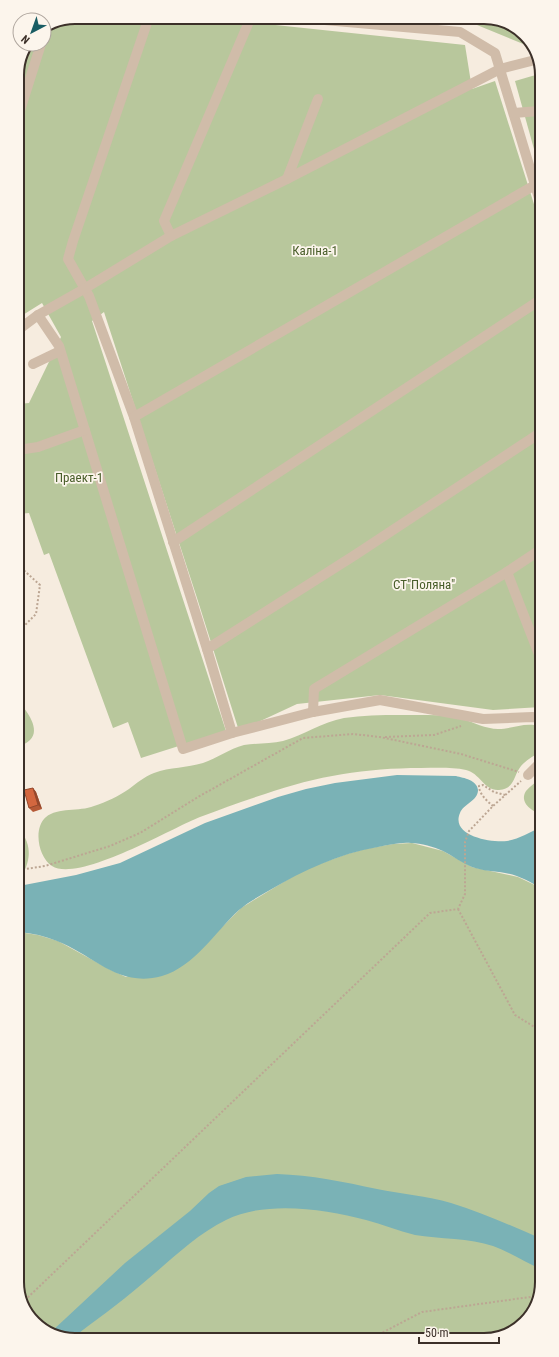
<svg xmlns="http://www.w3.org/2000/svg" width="559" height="1357" font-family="'Roboto Condensed',sans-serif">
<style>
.green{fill:#b8c79c}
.water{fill:#7ab2b6}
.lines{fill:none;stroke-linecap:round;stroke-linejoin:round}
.path{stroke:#bca693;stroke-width:2;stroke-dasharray:2 2;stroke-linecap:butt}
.minor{stroke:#d0bca9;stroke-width:10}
.wall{fill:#b55936}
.shaded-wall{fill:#94482c}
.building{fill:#d3673f;stroke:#94482c}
.labels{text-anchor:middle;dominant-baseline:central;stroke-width:3.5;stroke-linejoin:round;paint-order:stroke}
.park-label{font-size:13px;fill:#495e2a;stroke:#fcf5ec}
.rim{fill:none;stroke:#3c3029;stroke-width:2}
</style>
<rect width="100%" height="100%" fill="#f6ecdf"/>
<g class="green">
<path d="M75,17H199L465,45L472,89L495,81L539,220L541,707L493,710L380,695L297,704L239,731L197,598L104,312L92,321L226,731L141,758L128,722L113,728L49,553L44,555L29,513L18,514V404L29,403L61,337L42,303L18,318L17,72L30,44H44V30Z"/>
<path d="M393,17H488L519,29L533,48L477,25Z"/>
<path d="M539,74V167L515,81Z"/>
<path d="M19,703C27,710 41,730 30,740C27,743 23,745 19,746Z"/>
<path d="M428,715C440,715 451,716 462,719C473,722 486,729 498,729C513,729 526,721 541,727V751C534,756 526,760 521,766C513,776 515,789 499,790C484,791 480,773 466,770C452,767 436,768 421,768C366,768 317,776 265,794C243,801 221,809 200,817C172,828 78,883 52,866C38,857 33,828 46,817C58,807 79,812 94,806C106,802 119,796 129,789C137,783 144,777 154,773C170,767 187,768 203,763C217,758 229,749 244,745C257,743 271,744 283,741C304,735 322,722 344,718C371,714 400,715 428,715Z"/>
<path d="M541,778V814C531,811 519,802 526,791C530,786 536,782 541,778Z"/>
<path d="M19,829C33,845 31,863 19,880Z"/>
<path d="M412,843L443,851L472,867L518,877L541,888L542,1282L530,1317L502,1337L71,1340L40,1328L20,1300L19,932L38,935L58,941L109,969L126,977L210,939L241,908L295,875L311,867L347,854L365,849L393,844Z"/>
</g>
<g class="water">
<path d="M397,775L456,776C464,778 477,780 478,790C478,801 463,804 460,813C450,836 492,843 507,841C519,839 530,832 541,827V888C530,882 518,875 505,873C494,871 483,871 472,867C462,863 453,856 443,851C434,847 421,843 411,843C400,842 389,845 378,847C338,854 304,870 270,890C260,896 248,902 239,910C216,931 194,967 162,976C118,988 95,956 57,941C45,936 32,933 19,932V886L76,875L120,863L205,823L278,797L306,789L335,783Z"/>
<path d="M277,1174C311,1175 344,1182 377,1189C401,1194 427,1196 451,1203C483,1213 512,1226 542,1239V1269C525,1263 510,1252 493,1246C470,1238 439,1239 415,1235C398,1231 382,1224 366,1220C324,1209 266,1200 226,1220C195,1235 169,1262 142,1284C119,1304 94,1321 70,1340L51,1332L125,1263L190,1211L209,1193L219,1186L246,1177Z"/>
</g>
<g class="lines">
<g class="path">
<path d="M18,565L40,585L36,614L18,632"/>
<path d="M385,737L434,735L461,726"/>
<path d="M493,806C487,801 479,794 479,786L483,785L494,792L505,795"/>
<path d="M19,870L45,866L110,846L140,833L198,797L303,738L353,734L380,737L461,754L519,772"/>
<path d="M458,909L515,1015L541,1031"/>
<path d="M22,1303L430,913L458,909L465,894V842L469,831L493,806L521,781"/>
<path d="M372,1338L422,1312L537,1296"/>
</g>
<g class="minor">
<path d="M149,17L73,241L68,259L89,296L134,417L207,649L232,733"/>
<path d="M291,17L460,32L495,53L539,198"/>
<path d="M44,36L46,29"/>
<path d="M514,113L539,111"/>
<path d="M17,120L41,44"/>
<path d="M287,179L318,99"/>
<path d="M171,236L164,221L251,17"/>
<path d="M38,315L59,346L183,749L232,733L313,712L380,700L483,719L532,717L541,718"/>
<path d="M18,330L38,315L84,289L171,236L287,179L500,69L539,59"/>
<path d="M33,364L60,351"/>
<path d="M134,417L535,185"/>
<path d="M18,450L38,447L85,430"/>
<path d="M173,542L540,300"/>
<path d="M507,572L540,657V656"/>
<path d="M207,649L355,555L540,433"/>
<path d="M313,712L314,689L507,572L540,550"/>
<path d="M528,775L541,762"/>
</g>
</g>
<path class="wall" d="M33,788L36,792L42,809L33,812L29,808Z"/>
<path class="shaded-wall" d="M33,788L36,792L42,809L38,805Z"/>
<path class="building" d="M33,788L38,805L29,808L24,790Z"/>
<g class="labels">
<g class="park-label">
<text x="315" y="250">Каліна-1</text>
<text x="79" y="477">Праект-1</text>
<text x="424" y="584">СТ"Поляна"</text>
</g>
</g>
<path d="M0 0H559V1357H0ZM75 24H484A51 51 0 0 1 535 75V1282A51 51 0 0 1 484 1333H75A51 51 0 0 1 24 1282V75A51 51 0 0 1 75 24Z" fill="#fcf5ec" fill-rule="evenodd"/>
<path class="rim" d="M75 24H484A51 51 0 0 1 535 75V1282A51 51 0 0 1 484 1333H75A51 51 0 0 1 24 1282V75A51 51 0 0 1 75 24Z"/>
<g transform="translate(32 32) rotate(221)"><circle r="19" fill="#fcf5ec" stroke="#afa69e"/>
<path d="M0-3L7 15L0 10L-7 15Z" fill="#195c63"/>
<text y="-6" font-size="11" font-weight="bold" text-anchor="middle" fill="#3c3029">N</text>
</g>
<path d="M419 1337v6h80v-6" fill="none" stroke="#3c3029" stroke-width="2"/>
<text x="425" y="1337" font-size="12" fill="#3c3029" stroke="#fcf5ec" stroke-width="3" paint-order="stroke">50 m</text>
</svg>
